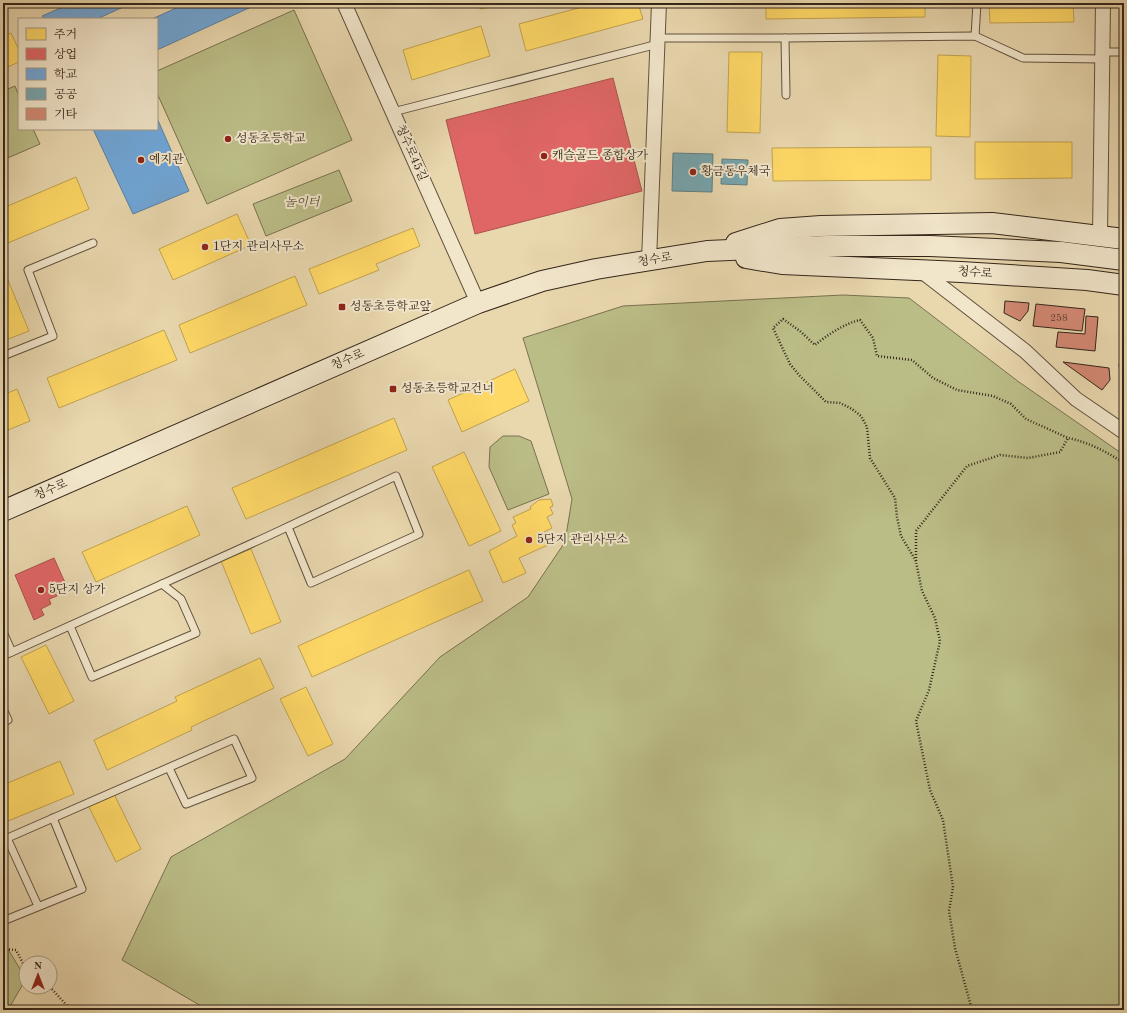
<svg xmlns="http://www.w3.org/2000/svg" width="1127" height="1013" font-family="'Old Standard TT','Noto Serif KR',serif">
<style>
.green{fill:#bbbd87;stroke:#787250}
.homes{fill:#ffd966;stroke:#c2a34f}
.shops{fill:#e06666;stroke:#ac534f}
.schools{fill:#6fa8dc;stroke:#5d81a2}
.public{fill:#76a5af;stroke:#627f82}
.building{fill:#d48975;stroke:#34261a}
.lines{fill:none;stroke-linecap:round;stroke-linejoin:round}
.service-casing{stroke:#61523f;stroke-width:9}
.minor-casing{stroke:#61523f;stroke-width:16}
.secondary-casing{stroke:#34261a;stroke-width:22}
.path{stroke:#34261a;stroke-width:2.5;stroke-dasharray:1 2;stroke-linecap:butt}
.service{stroke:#f1e5ca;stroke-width:7}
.minor{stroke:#f1e5ca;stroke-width:14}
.secondary{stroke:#f1e5ca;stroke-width:20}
.poi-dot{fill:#8f2418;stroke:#f1e5ca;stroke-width:1.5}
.labels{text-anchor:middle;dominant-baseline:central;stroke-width:4;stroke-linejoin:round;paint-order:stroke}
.number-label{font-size:10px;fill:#5c3f31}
.poi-label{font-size:12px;fill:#34261a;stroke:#f1e5ca;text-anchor:start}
.street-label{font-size:12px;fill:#34261a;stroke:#f1e5ca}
.park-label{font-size:12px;font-style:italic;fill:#564c35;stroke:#f1e5ca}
</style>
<rect width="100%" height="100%" fill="#e9d7ae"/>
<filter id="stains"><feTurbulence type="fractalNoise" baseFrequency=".005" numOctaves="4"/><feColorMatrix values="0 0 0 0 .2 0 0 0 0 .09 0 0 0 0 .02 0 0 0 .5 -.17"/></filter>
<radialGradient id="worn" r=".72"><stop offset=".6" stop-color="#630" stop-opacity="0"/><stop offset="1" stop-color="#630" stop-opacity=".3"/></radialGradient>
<g class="green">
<path d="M294,10L352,140L207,204L157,93V71Z"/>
<path d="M15,86L19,96V129H33L40,144L3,160V91Z"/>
<path d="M339,170L352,201L266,236L253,204Z"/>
<path d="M843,295L909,298L1019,382L1124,455V1010H208L122,960L171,857L345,759L440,657L528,597L565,542L572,499L523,338L623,306Z"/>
<path d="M503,436H519L531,441L549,494L508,510L489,467L490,447Z"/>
<path d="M8,949L26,979L9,1008H3V951Z"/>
</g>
<g class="homes">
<path d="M479,3H509L480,9Z"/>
<path d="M597,3H638L643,19L526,51L519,24Z"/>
<path d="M766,3H925V17L766,19Z"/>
<path d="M989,3H1073L1074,22L990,23Z"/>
<path d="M481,26L490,56L412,80L403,50Z"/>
<path d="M11,33L19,50V62L3,69V37Z"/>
<path d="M729,52H762L760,133L727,132Z"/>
<path d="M938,55L971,56L970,137L936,136Z"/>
<path d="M975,142H1072V178L975,179Z"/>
<path d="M931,147V180L773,181L772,148Z"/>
<path d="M76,177L89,209L3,245V208Z"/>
<path d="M237,214L251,245L173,280L159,249Z"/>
<path d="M413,228L420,246L376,264L379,270L319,294L309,269Z"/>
<path d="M3,268L29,331L3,341Z"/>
<path d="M295,276L307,305L190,353L179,325Z"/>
<path d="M164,330L177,360L59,408L47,378Z"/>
<path d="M515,369L529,401L462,432L448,400Z"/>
<path d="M17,389L30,421L3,432V395Z"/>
<path d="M394,418L407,450L246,519L232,488Z"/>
<path d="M464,452L501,531L469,546L432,467Z"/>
<path d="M551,499L553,506L550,507L553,514L547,517L552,528L544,532L550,544L519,558L526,573L503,583L489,551L517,536L512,525L516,523L513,517L531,509L530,507L539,500Z"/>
<path d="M187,506L200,535L96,582L82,552Z"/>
<path d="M251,549L281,622L251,634L221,561Z"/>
<path d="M469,570L483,601L312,677L298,646Z"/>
<path d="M46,645L74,701L49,714L21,657Z"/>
<path d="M260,658L274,688L191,727L192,730L107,770L94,740L177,701L175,697Z"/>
<path d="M306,687L333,744L308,756L280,699Z"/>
<path d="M60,761L74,794L3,823V785Z"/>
<path d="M113,792L141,849L116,862L88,805Z"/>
</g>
<g class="shops">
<path d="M613,78L642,191L475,234L446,120Z"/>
<path d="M54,558L67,587L55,593L57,596L49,599L51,604L41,609L44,615L34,620L15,575Z"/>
</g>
<g class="schools">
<path d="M66,3H132L97,19H44L42,16L67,5Z"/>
<path d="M187,3H260L157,50V19H152Z"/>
<path d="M157,118L189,191L133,214L93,129H157Z"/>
</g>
<g class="public">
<path d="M673,153L713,154L712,192L672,191Z"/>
<path d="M722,159L748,160L747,185L721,184Z"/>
</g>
<g class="building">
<path d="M1005,301L1029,303L1028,311L1020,321L1004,313Z"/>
<path d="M1036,304L1085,309L1082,331L1033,326Z"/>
<path d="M1086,316L1098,317L1095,351L1056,347L1058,332L1085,334Z"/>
<path d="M1124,322V368L1119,367Z"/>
<path d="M1063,362L1109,368L1110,380L1102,390Z"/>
</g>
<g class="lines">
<g class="service-casing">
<g id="service">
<path d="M975,36L977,3"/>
<path d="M658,38H785L975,36L1023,58L1102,59"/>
<path d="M785,38L786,95"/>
<path d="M1102,52H1124"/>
<path d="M393,112L658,44"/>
<path d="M3,356L53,336L28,270L93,243"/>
<path d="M70,626L92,677L196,633L181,599L162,584"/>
<path d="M3,632L12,652"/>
<path d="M3,656L266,537L396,476L419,534L311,583L288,527"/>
<path d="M3,709L8,720L3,723"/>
<path d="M7,838L38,906"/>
<path d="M3,840L234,739L252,778L186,804L169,768"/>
<path d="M3,921L82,889L53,818"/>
</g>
</g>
<g class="minor-casing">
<g id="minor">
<path d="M344,3L478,303"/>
<path d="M1100,235L1103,3"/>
<path d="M649,261L659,3"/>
<path d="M920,270L1025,351L1076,399L1124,432"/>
</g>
</g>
<g class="secondary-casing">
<g id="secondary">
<path d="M736,243L780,229L821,226L992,223L1124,239"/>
<path d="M746,258L782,264L961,272L1087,280L1124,285"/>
<path d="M3,511L478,303L542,281L596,269L707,251L826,246H930L1061,252L1124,260"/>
</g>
</g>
<g class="path">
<path d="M916,561L901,536L897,517L895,498L870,458L867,427L861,416L852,409L840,403L826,402L799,375L790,364L773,328L783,319L800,331L815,345C826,336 845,323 860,320L873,338L877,356L912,360L933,378L957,390L993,396L1011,404L1026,419L1068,438"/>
<path d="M3,949L16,950L26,969"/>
<path d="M50,987L71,1010"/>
<path d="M972,1010L955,948L949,911L953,887L943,820L930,790L916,721L929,690L940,641L935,618L922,591L916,562V531L967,466L1000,455L1028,458L1060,452L1068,438C1088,442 1107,452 1124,463"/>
</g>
<use href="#service" class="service"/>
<use href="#minor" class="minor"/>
<use href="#secondary" class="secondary"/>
</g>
<g class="poi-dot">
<circle cx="228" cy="139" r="4"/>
<circle cx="544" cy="156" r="4"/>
<circle cx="141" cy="160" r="4"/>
<circle cx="693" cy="172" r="4"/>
<circle cx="205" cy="247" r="4"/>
<rect x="338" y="303" width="8" height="8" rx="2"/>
<rect x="389" y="385" width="8" height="8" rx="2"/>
<circle cx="529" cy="540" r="4"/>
<circle cx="41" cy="590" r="4"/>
</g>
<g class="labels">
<g class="number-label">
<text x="1059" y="318">258</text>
</g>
<g class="poi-label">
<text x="236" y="139">성동초등학교</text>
<text x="552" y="156">캐슬골드 종합상가</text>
<text x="149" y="160">예지관</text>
<text x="701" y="172">황금동우체국</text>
<text x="213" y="247">1단지 관리사무소</text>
<text x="350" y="307">성동초등학교앞</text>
<text x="401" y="389">성동초등학교건너</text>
<text x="537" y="540">5단지 관리사무소</text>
<text x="49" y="590">5단지 상가</text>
</g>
<g class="street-label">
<text transform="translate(411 153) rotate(66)">청수로45길</text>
<text transform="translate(655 260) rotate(-9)">청수로</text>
<text transform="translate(975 273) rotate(4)">청수로</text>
<text transform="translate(348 360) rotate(-24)">청수로</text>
<text transform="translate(51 490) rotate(-24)">청수로</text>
</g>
<g class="park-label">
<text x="302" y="203">놀이터</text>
</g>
</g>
<rect width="1127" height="1013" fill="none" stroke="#e9d7ae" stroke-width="16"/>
<rect x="4" y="4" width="1119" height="1005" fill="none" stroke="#34261a" stroke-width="2"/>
<rect x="8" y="8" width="1111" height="997" fill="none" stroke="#34261a"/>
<rect x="18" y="18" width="140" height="112" fill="#f1e5ca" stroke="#a59984"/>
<rect x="26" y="28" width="20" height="12" fill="#ffd966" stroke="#a59984"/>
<text x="54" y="38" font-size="12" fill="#34261a">주거</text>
<rect x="26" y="48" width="20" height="12" fill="#e06666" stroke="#a59984"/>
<text x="54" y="58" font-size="12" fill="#34261a">상업</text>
<rect x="26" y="68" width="20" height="12" fill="#6fa8dc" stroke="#a59984"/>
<text x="54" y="78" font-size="12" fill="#34261a">학교</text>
<rect x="26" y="88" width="20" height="12" fill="#76a5af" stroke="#a59984"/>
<text x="54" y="98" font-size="12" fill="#34261a">공공</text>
<rect x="26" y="108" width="20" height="12" fill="#d48975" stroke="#a59984"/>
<text x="54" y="118" font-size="12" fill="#34261a">기타</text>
<g transform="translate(38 975)"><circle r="19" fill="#f1e5ca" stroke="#a59984"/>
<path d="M0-3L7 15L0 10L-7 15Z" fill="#8f2418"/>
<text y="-6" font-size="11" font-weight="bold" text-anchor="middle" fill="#34261a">N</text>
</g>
<rect width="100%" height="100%" filter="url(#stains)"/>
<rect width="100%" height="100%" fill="url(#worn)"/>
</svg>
